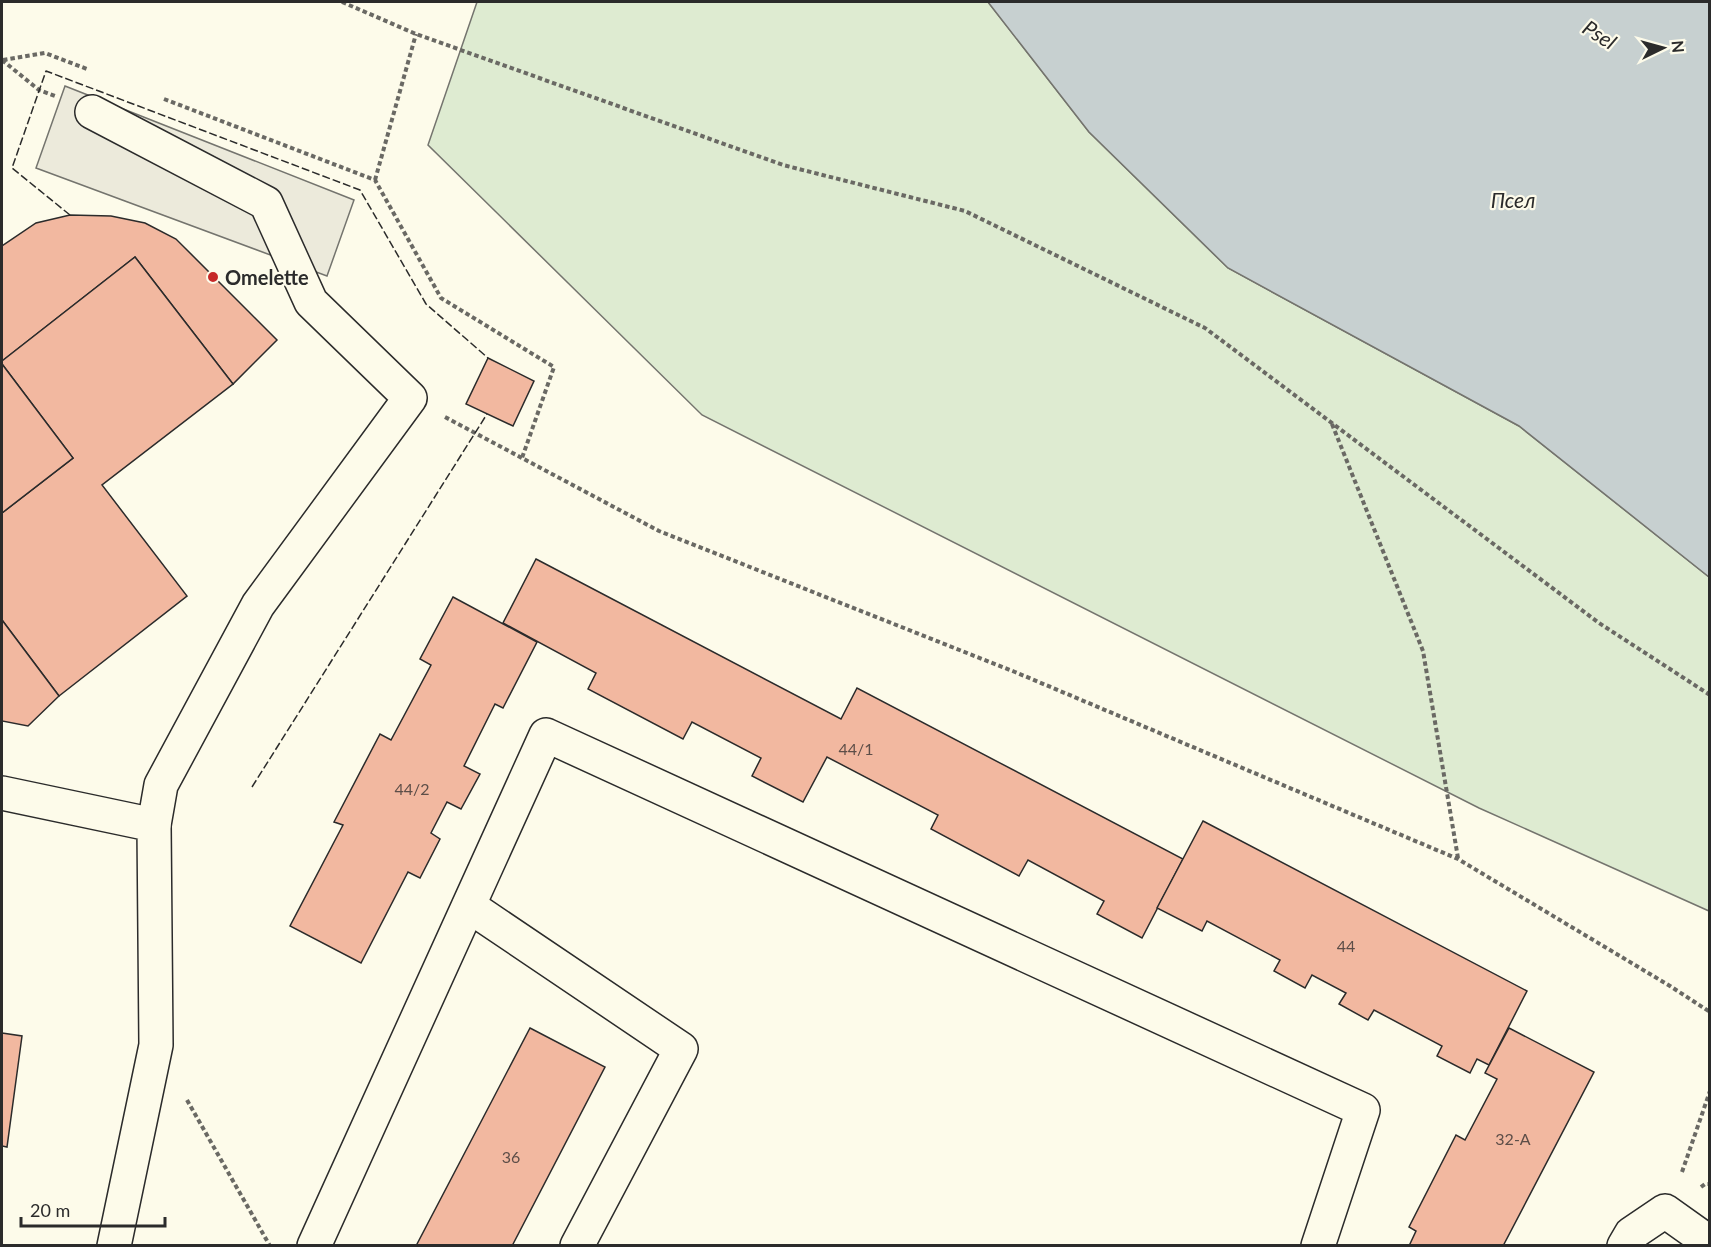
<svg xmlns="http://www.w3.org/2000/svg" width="1711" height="1247" font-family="Lato,sans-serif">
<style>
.green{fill:#deebd1;stroke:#74746e;stroke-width:1.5}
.parking{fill:#eceadb;stroke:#74746e;stroke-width:1.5}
.water{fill:#c7d0d0;stroke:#74746e;stroke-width:1.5}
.building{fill:#f2b8a0;stroke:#2b2b2b;stroke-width:1.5}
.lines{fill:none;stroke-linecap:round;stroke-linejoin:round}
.minor-casing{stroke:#2b2b2b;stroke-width:36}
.path{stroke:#6a6964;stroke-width:4;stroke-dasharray:4.5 3;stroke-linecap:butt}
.minor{stroke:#fdfbea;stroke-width:33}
.fence{stroke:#2b2b2b;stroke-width:1.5;stroke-dasharray:8 3;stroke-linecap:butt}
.poi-dot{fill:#c62828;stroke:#fdfbea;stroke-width:2}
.labels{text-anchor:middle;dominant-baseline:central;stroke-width:4.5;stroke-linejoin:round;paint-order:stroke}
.number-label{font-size:16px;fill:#5d4e48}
.poi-label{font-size:20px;font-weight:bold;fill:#2b2b2b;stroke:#fdfbea;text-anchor:start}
.water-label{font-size:21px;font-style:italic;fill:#2b2b2b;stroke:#fdfbea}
</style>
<rect width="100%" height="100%" fill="#fdfbea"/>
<path class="green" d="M477,2H988L1089,132L1228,268L1519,426L1709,577V911L1479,808L702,415L428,145Z"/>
<path class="parking" d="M65,86L354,200L327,276L36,168Z"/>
<path class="water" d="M988,2H1709V577L1519,426L1228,268L1089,132Z"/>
<g class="building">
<path d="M70,215L111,216L145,223L176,239L277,340L233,384L135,257L2,361V246L36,223Z"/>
<path d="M135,257L233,384L102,485L187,596L59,696L2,620V513L73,458L2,364V361Z"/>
<path d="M488,358L534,381L513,426L466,404Z"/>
<path d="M2,364L73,458L2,513Z"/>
<path d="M536,559L841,719L857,688L1183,859L1142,938L1097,914L1104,901L1028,860L1019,876L931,829L938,815L827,757L803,802L752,776L761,758L692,722L683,739L588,689L596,673L503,623Z"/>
<path d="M453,597L537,642L503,708L495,704L464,766L480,774L461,809L447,802L431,833L440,839L420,878L408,872L361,963L290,926L343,825L334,822L380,734L391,740L431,665L420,659Z"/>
<path d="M2,620L59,696L28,726L2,721Z"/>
<path d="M1203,821L1527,991L1489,1065L1477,1059L1470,1073L1437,1056L1442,1046L1374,1010L1368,1020L1339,1004L1346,993L1312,975L1305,988L1274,971L1280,960L1207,921L1202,931L1157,908Z"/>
<path d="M530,1028L605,1067L512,1246H416Z"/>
<path d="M1509,1028L1594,1072L1503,1246H1409L1416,1231L1409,1227L1456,1135L1465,1140L1497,1079L1485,1073Z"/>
<path d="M2,1033L22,1036L7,1147L2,1146Z"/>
</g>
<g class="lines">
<g class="minor-casing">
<g id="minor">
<path d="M92,112L266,203L311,302L410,398L258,605L161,785L154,825"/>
<path d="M2,793L154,825L156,1045L114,1246"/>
<path d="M469,906L681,1049L577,1246"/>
<path d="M314,1246L546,735L1363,1110L1318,1246"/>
<path d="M1624,1246L1631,1234L1665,1211L1710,1243"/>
</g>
</g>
<g class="path">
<path d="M342,2L416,34L783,165L965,211L1205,328L1599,623L1710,695"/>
<path d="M2,60L39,90L55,96"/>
<path d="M3,60L45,53L87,69"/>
<path d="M164,99L375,180L441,298L554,367L522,458"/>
<path d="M375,180L416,34"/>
<path d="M445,417L659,531L1015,672L1458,859L1670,986L1710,1012"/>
<path d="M1332,424L1423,651L1458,858"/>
<path d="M187,1100L270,1246"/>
<path d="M1682,1172L1710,1091"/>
<path d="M1701,1187L1705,1184H1710"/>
</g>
<use href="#minor" class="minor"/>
<g class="fence">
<path d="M70,215L12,168L46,71L360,190L426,304L488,358"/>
<path d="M252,787L487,414"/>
</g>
</g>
<circle class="poi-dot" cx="213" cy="277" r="6"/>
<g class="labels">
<g class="number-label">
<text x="856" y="748">44/1</text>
<text x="412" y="788">44/2</text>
<text x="1346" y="945">44</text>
<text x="1513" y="1138">32-А</text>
<text x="511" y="1156">36</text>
</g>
<g class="poi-label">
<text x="225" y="277">Omelette</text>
</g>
<g class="water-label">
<text transform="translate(1600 34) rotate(33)">Psel</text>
<text x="1513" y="199">Псел</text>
</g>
</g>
<rect width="1711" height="1247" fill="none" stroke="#2b2b2b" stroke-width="6"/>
<g transform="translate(1663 48) rotate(85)" stroke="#fdfbea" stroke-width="4.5" paint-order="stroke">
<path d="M0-4.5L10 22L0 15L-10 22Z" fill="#2b2b2b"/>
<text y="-9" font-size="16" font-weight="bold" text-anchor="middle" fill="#2b2b2b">N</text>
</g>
<path d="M21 1217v9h144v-9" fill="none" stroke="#2b2b2b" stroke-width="3"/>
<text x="30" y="1217" font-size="18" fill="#2b2b2b" stroke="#fdfbea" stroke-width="4.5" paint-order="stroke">20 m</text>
</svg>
